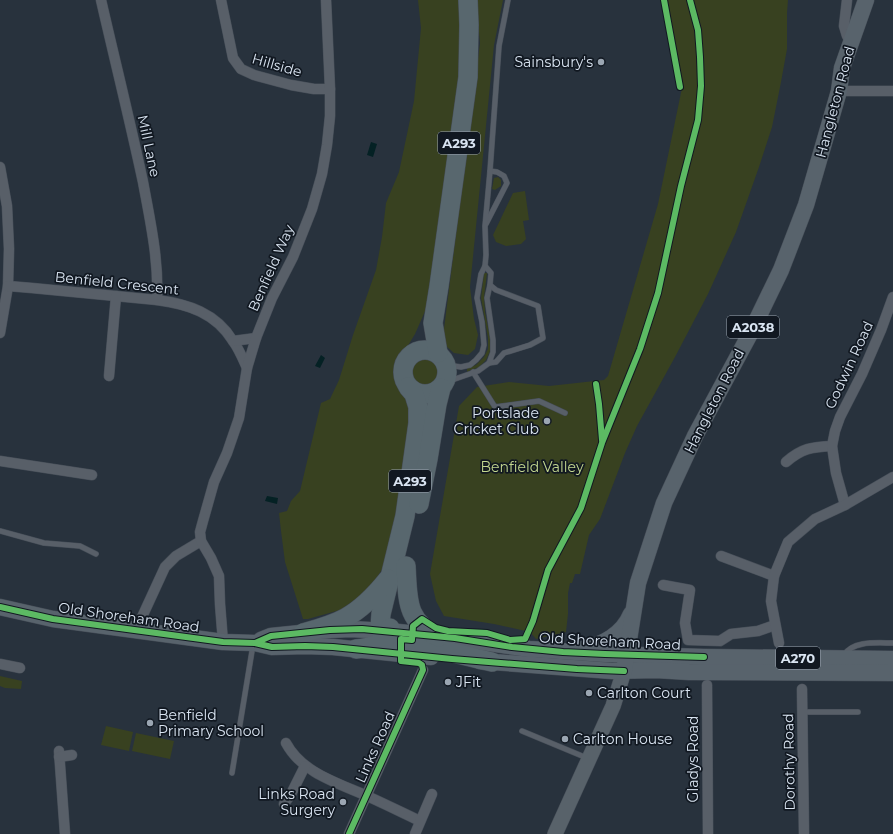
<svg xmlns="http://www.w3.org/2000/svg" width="893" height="834" font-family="Montserrat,sans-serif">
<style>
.green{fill:#384120}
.water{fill:#042124}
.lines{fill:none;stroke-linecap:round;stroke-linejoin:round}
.lane-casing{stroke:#464e58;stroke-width:6}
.street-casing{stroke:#464e58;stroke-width:11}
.secondary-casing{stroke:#464e58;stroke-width:16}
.primary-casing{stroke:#464e58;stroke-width:17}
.highway-casing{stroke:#464e58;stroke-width:20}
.lane{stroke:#585f68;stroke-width:5}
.street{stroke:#585f68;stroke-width:10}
.secondary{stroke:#58626a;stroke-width:15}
.primary{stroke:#58636c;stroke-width:16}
.highway{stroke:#58676e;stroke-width:19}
.cycleway-casing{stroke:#111821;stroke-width:8}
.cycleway{stroke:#5cba63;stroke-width:6}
.poi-dot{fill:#9ba6b2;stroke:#111821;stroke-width:1.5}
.labels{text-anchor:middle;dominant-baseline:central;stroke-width:3.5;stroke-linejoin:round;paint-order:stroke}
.shield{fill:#111821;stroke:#9da7b3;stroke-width:1}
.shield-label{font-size:13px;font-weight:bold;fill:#d9e4f1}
.poi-label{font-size:14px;fill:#d9e4f1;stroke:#111821;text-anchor:start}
.street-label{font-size:14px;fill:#d9e4f1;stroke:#111821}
.park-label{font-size:14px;fill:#c4d890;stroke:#111821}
</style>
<rect width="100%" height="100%" fill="#28323d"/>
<g class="green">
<path d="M418,0H463L467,49L433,293L415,334L398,362L397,374L402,389L412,407L395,525L385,565L368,591L340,610L308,619H303L285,562L281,531L279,513L287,511L291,501L300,491L321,403L330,399L339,380L353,335L376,270L382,237L386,203L399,172L414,101L421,28Z"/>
<path d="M476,0H503L494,45L470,287L474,319L478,335L475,349L468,355L454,353L446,346L443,337L480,43Z"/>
<path d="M666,0H788L787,13V49L781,82L772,127L759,167L736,232L708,294L675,357L637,426L625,453L600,519L589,535L580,574H575L572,583H570L568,593V614L566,632L536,639L530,632L494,624L444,616L436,601L430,574L459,406L477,387L509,382L549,386L604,380L608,376L658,204L683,83Z"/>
<path d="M498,177L501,180V186L495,190L492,189L494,178Z"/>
<path d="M525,191L529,220L523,221L526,239L521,244L506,246L496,242L493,235L513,193Z"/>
<path d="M484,273H487L484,297L485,312L491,342L490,351L486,360L479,367L467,372V368L476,365L484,357L488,349V338L481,298Z"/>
<circle cx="426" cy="373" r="17"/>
<path d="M0,676L22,681L21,689L5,688L0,686Z"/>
<path d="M106,726L133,732L129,751L101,745Z"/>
<path d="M136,733L174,741L170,759L132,751Z"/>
</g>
<g class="water">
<path d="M371,142L377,144L373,157L367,155Z"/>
<path d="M321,355L325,358L320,368L315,366Z"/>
<path d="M267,496L278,498L277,504L265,501Z"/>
</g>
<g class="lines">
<g class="lane-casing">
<g id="lane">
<path d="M486,224L507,183L504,176L497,172L490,171"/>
<path d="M489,363L496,362L504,353L530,345L543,338L538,306L496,290L490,285"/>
<path d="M447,365L461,367L470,365L476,360L482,353L484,345L482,322L477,298L481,274L485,266L486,255L485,226L490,171L499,46L508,0"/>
<path d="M473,372L495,407L539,401L565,413"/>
<path d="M444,384L455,379L478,371L489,363L493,352V340L487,298L490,285L491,273L485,266"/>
<path d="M0,531L44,543L80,546L96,554"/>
<path d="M844,655C853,640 878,643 893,643"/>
<path d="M802,712H858"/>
<path d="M522,731L587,758"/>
<path d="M232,773L253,645"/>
</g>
</g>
<g class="street-casing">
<g id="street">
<path d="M101,0C115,61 130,121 143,182C150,220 159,260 157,300"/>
<path d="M221,0L233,58L241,69L254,75L291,85L314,89H330"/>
<path d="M847,0L844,26L847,36L852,38"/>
<path d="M839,91H893"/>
<path d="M0,167L7,206L9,249L8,286L0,333"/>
<path d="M8,286L32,288L157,300C188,304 216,313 233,341C239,349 243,359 247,368"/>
<path d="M233,341L256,338"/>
<path d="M109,376L116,296"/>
<path d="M0,461L92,475"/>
<path d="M786,462C802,448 812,447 832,446"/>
<path d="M845,505L836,473L832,446L835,431L840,417L862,374L881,330L893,297"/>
<path d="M721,556L774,576"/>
<path d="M663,585L690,590L685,623L688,640L720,641L731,634L758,631L775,625"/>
<path d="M136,630L165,567L176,556L201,541"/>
<path d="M223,642L220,604L219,576L211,558L201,541L200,532L203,521L214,482L227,453L239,418L247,368L256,338L272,298L293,257L312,209L322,174L327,145L330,116V89L326,0"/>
<path d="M779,643L771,601L774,576L788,542L815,519L845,505L893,477"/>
<path d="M0,664L20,668"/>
<path d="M707,685L708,834"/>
<path d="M802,689L804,834"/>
<path d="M286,743C302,773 338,783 367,796C385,804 403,813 420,821"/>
<path d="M59,751L65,834"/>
<path d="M59,757L72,755"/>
<path d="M284,804L291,794L305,766"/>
<path d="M349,834L423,670"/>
<path d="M415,834L432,794"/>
</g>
</g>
<g class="secondary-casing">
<path id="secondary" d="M555,834L613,706L624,671"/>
</g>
<g class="primary-casing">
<g id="primary">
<path d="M0,607L53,619L223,642L255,643L272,647L305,646L333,647L431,657"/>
<path d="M261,640L271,636L330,630L350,629L389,631L455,638L529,649L605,654L704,657L893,659"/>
<path d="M582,649C603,645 623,634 631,614"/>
<path d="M480,661L612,671L656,670L689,672L893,673"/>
<path d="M624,671L638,583L664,503L695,436L751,332L781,270L806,205L839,91L842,68L866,0"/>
</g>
</g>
<g class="highway-casing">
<g id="highway">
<circle cx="425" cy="372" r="22"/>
<path d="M438,353L433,323L439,286L468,77L469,25L468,0"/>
<path d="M408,387L414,394L418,407V423L405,516L381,614C380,623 379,634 387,640C393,645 403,644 410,645C438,648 465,656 492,662"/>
<path d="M419,504L428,459L437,404L441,388"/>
<path d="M406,566C408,599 405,621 439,637"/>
<path d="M303,633C317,629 332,625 345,618C362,609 376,594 388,579"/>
<path d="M356,649C366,648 381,646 387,637C389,635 390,631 390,628"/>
</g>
</g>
<use href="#lane" class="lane"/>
<use href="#street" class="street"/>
<use href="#secondary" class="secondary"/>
<use href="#primary" class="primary"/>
<use href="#highway" class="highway"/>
<g class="cycleway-casing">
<g id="cycleway">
<path d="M664,0L680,87"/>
<path d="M596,384L599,404L602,440"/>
<path d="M0,607L53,619L223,642L255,643L272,647L305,646L333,647L452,659L577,669L624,671"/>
<path d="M255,643L271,636L330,630L362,629L455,638L512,647L563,652L605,654L704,657"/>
<path d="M349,834L423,670L422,665L419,663L401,661V639L412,640L413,626L422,619L436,628L448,631L487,633L510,640L525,639L533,621L548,570L581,508L602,443L640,349L658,293L681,186L698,120L701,86L700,57L698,30L690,0"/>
</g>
</g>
<use href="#cycleway" class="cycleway"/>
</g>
<g class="poi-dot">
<circle cx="601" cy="62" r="4"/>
<circle cx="547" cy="421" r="4"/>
<circle cx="448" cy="682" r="4"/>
<circle cx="589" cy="693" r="4"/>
<circle cx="150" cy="723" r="4"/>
<circle cx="565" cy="739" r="4"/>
<circle cx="343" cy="802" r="4"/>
</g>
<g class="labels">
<g class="shield">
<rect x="438" y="132" width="42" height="22" rx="3"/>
<rect x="727" y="316" width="52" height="22" rx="3"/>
<rect x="389" y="470" width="42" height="22" rx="3"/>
<rect x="776" y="647" width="44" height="22" rx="3"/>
</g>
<g class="shield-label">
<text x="459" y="143">A293</text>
<text x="753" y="327">A2038</text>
<text x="410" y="481">A293</text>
<text x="798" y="658">A270</text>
</g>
<g class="poi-label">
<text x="593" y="62" text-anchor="end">Sainsbury's</text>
<text x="539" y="413" text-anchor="end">Portslade<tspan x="539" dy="16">Cricket Club</tspan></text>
<text x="456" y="682">JFit</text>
<text x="597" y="693">Carlton Court</text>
<text x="158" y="715">Benfield<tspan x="158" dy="16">Primary School</tspan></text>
<text x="573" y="739">Carlton House</text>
<text x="335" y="794" text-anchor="end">Links Road<tspan x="335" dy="16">Surgery</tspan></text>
</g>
<g class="street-label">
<text transform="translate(277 65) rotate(16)">Hillside</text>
<text transform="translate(835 102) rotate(-75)">Hangleton Road</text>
<text transform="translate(149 146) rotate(78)">Mill Lane</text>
<text transform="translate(271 268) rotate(-66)">Benfield Way</text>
<text transform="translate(117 283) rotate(6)">Benfield Crescent</text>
<text transform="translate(849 365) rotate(-65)">Godwin Road</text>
<text transform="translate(714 401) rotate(-63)">Hangleton Road</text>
<text transform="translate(129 617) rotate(8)">Old Shoreham Road</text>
<text transform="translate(610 641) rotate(3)">Old Shoreham Road</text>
<text transform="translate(375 747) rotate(-66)">Links Road</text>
<text transform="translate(693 759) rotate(-90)">Gladys Road</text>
<text transform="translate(789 762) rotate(-91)">Dorothy Road</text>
</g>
<g class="park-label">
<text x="532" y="467">Benfield Valley</text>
</g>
</g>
</svg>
